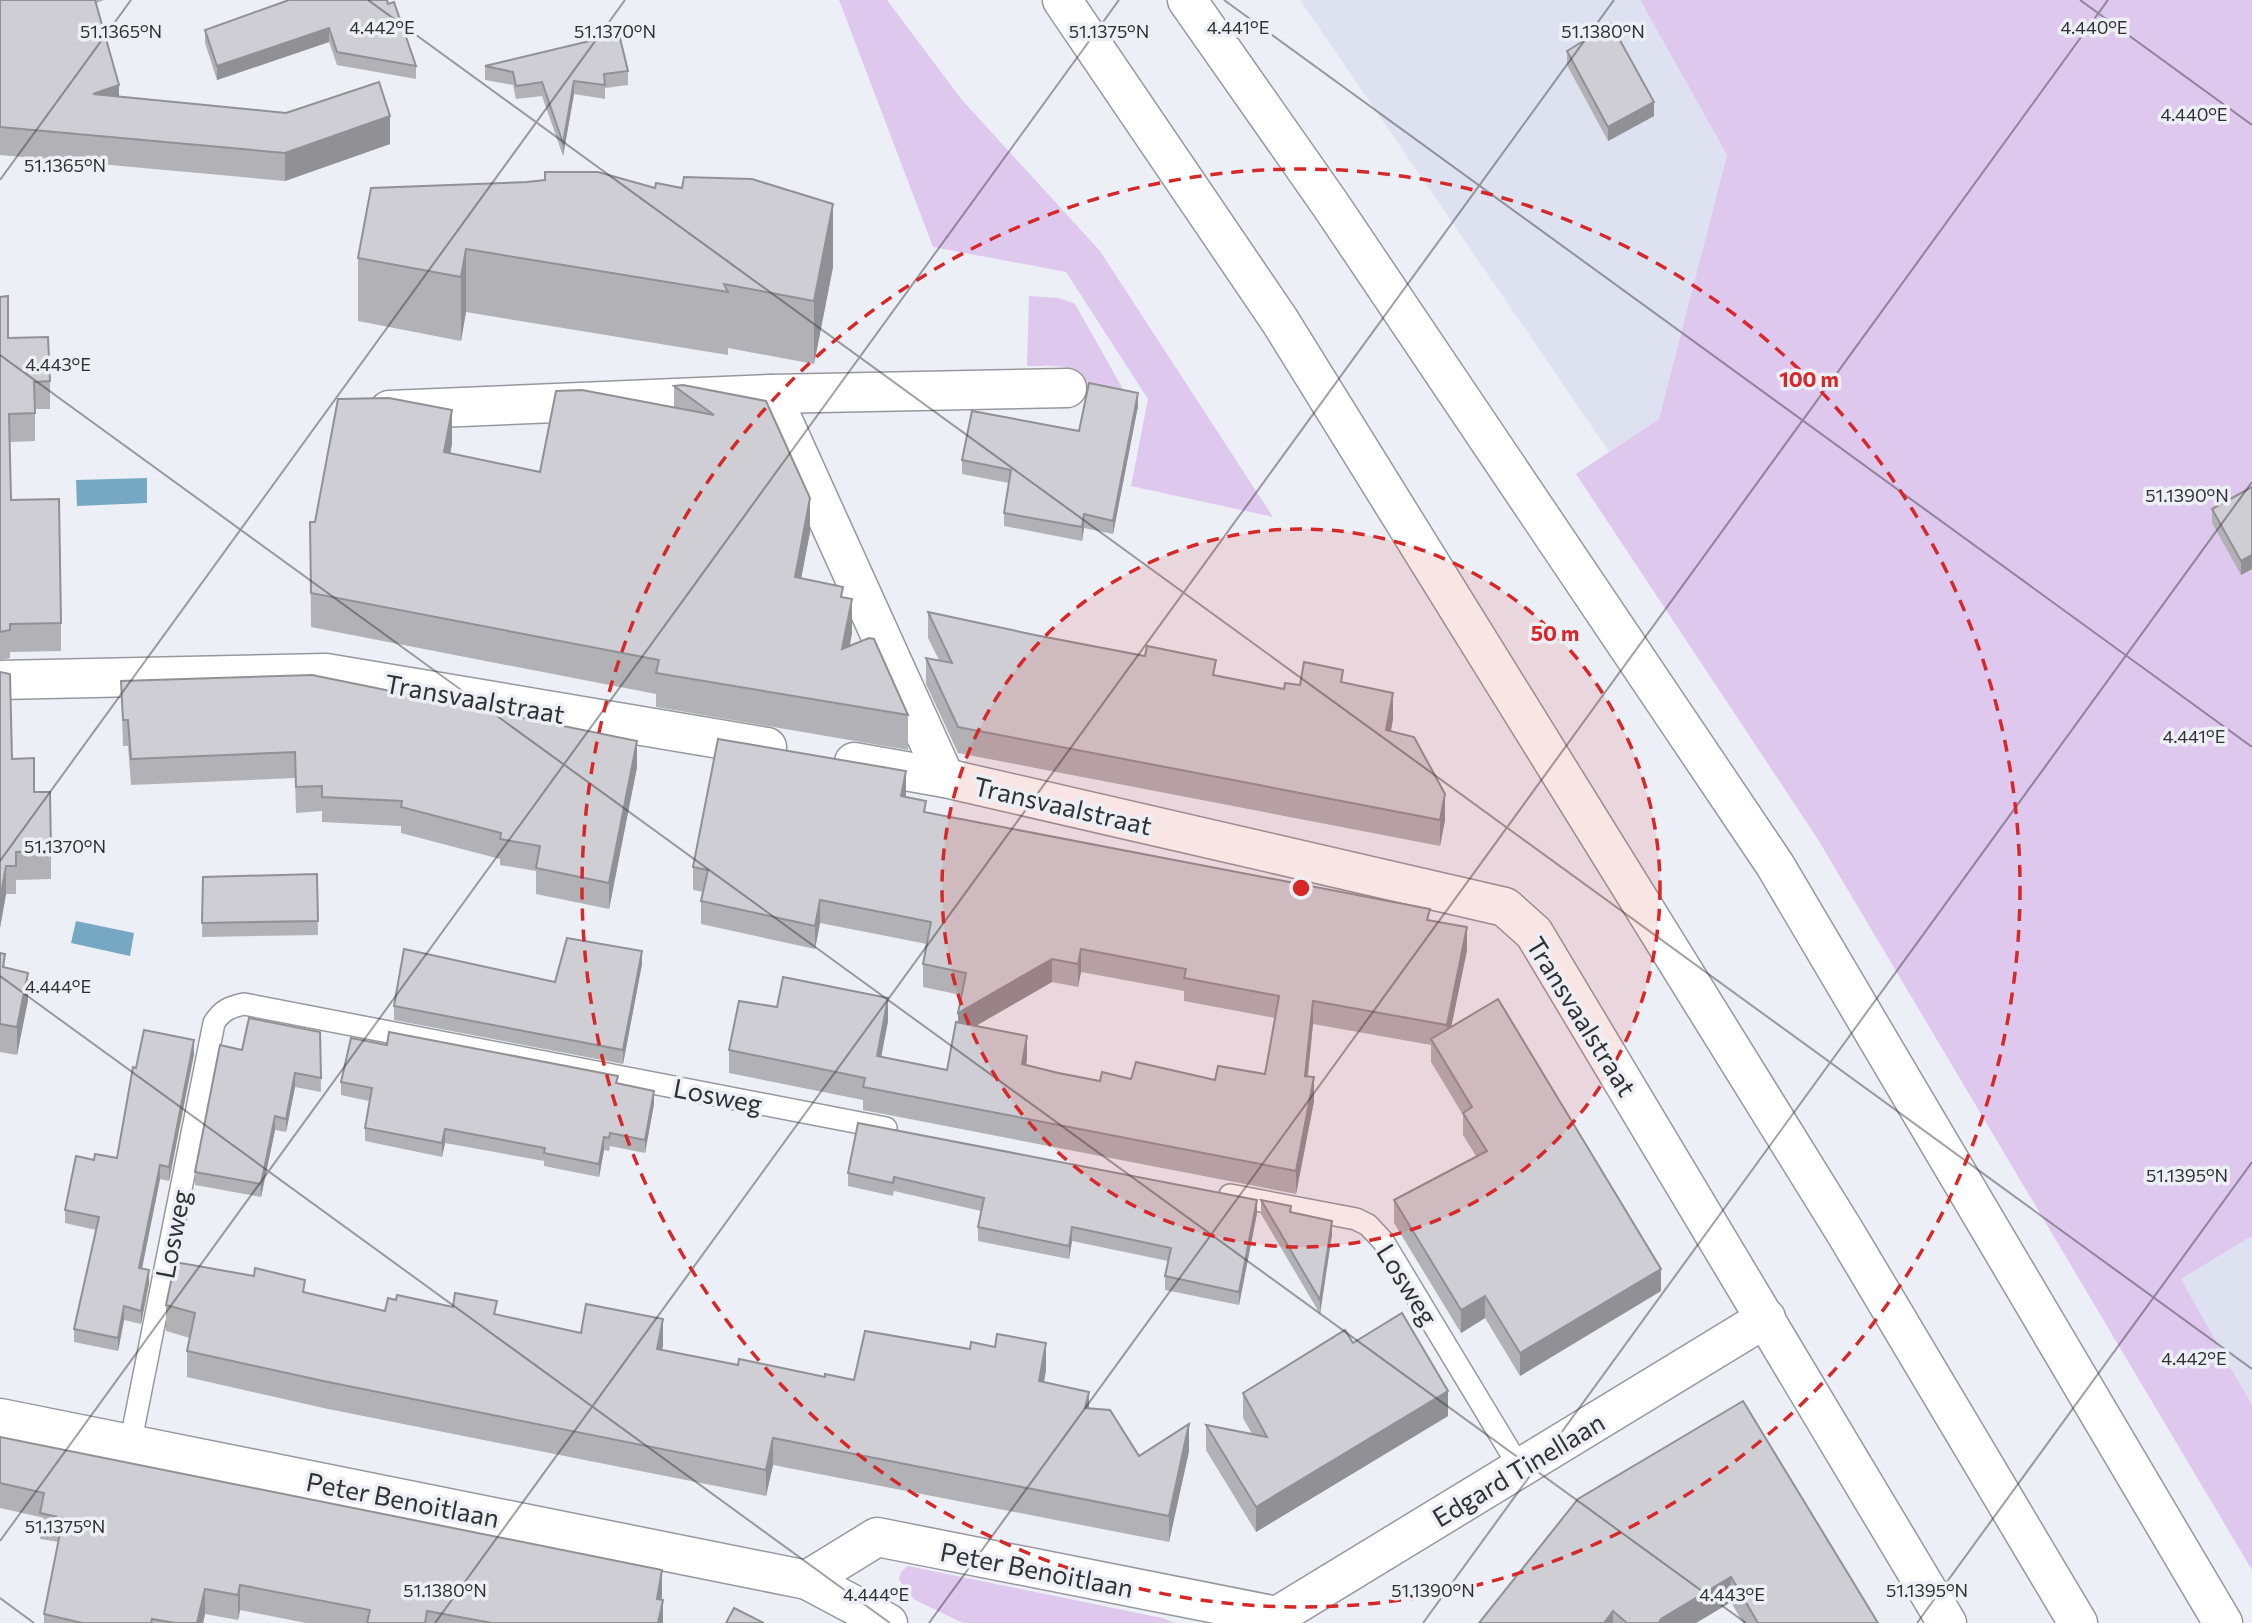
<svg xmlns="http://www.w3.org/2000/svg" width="2252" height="1623" font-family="Commissioner,sans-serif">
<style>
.built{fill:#dee2f0}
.green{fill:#dfc8ee}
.water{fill:#76a8c4}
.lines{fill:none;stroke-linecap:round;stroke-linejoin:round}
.service-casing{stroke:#96989e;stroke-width:24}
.minor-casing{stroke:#96989e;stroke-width:41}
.trunk-casing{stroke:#96989e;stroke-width:41}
.service{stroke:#fff;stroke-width:21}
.minor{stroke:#fff;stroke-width:38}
.trunk{stroke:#fff;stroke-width:38}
.wall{fill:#b2b1b6;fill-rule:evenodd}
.shaded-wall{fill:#919094}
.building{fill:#cfced4;stroke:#919094;stroke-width:2}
.ticks{fill:none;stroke:#303133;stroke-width:2;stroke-opacity:0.45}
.ring{fill:none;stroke:#d62828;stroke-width:3.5;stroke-dasharray:12 9}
.labels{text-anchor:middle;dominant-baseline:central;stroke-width:7;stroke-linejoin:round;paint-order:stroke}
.street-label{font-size:26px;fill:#303133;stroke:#edeff6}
.ticks-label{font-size:18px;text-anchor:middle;fill:#303133;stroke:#edeff6;stroke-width:7;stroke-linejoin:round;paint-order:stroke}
.centre{fill:#d62828;stroke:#edeff6;stroke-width:3.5}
.ring-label{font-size:21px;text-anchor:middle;font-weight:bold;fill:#d62828;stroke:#edeff6;stroke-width:7;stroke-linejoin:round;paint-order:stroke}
</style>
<rect width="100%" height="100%" fill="#edeff6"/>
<g class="built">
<path d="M1300,0H1640L1727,155L1659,419L1610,453Z"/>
<path d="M2252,1236V1405L2181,1279Z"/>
</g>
<g class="green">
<path d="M839,0H887L962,100L1100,251L1273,517L1131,486L1148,399L1066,272L933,247Z"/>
<path d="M1640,0H2252V1236L2181,1279L2252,1405V1570L1817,838L1576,474L1659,419L1727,155Z"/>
<path d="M1029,296L1059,298L1075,304L1124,391L1089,396C1070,360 1065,366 1027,366Z"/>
<path d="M908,1566L1162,1618L1176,1623H963L915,1600L904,1588L899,1579L901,1572Z"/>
</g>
<g class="water">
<path d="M147,478V503L77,506L76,480Z"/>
<path d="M76,921L134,933L130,956L71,943Z"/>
</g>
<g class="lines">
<g class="service-casing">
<g id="service">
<path d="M1230,1195L1356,1219L1368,1225L1383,1241L1520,1468"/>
<path d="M130,1445L214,1023C222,1010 230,1007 244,1004L886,1128"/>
</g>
</g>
<g class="minor-casing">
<g id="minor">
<path d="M771,394L1067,388"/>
<path d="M389,410L771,394L945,778"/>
<path d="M0,680L326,673L767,747"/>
<path d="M854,762L945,778L1505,907L1534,933L1947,1623"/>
<path d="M0,1418L807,1580L888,1623"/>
<path d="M807,1580L877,1537L1277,1616"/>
<path d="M1273,1623L1277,1616L1766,1318"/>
</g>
</g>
<g class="trunk-casing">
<g id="trunk">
<path d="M1062,0L1280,321L1845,1232L2078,1623"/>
<path d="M1187,0L1330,204L1775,865L2223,1623"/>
</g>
</g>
<use href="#service" class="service"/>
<use href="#minor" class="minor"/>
<use href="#trunk" class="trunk"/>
</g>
<g class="wall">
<path d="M0,0H104L96,3L119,97L390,144L285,181L0,155Z"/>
<path d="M289,0L416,66V79L337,65L329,42L217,80L205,43V30Z"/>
<path d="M1567,51L1654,116L1608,141L1567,65Z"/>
<path d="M485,66L628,71V85L605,88V99L574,94L563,156L542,96L516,99L513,85L485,80Z"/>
<path d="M655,188L833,267L814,364L728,348V355L466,312L461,341L358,321V258Z"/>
<path d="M0,297L8,338L50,381V409H35V441L10,442L11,500L61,623V651L10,652V658L0,660Z"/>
<path d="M674,386L766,401L810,532L801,578L843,597L852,633L850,646L908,715V750L656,707V694L311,627L310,522H315L452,444L450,453L540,472L674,407Z"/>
<path d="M1138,406L1113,534L1084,528L1082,541L1004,526V513L1009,483L962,474V460L1079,431Z"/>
<path d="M2252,487V569L2241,575L2212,523V509Z"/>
<path d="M928,612L1216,675L1284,689L1300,685L1343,683L1393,719L1391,731L1445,820L1440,846L958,753L926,684V658L939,660L928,638Z"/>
<path d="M0,672L12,759L34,792L51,851V879L16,880V894H6L0,928Z"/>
<path d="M121,681L637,767L609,909L536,894V871L500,865V859L401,833V826L322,822V811L296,813L295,778L131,785L128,746H123Z"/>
<path d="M906,794L905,797L926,812L1430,921L1467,950L1451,1027L1661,1291L1520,1376L1485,1318L1461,1333L1394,1223V1200L1476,1156L1463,1135V1115L1431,1062V1045L1313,1024L1308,1076L1314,1101L1296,1194L863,1110V1100L729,1073V1050L777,1007L888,1021L881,1057L947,1070L958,1022L961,995L923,987V964L927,944L820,923L815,949L701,924V901L703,892L693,890V867ZM1081,972L1184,991V1001L1275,1018L1265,1074L1215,1080L1131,1079L1100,1081L1026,1065L1027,1059L976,1026L1052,982L1078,987Z"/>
<path d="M317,874L318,935L202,937L203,877Z"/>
<path d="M0,953L5,967L28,1000L17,1055L0,1052Z"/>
<path d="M642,964L623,1064L394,1020V1006L555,982Z"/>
<path d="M320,1032L321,1092L295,1087L286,1132L275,1130L261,1197L195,1185V1172L242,1050Z"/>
<path d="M387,1045L618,1083L654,1104L645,1153L610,1146L609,1151L604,1150L599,1177L544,1166V1161L445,1143L442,1157L365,1141V1128L369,1101L341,1095V1082Z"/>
<path d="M194,1054L169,1181L160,1179L142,1269L149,1283L141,1324L124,1320L118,1351L74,1342V1329L96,1230L65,1223V1210L94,1160L117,1158L136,1068Z"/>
<path d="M848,1173L1257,1213L1239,1305L1165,1290V1276L1168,1261L1072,1241L1069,1259L978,1241V1227L981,1211L894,1191L893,1196L848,1186Z"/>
<path d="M1261,1200L1291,1212L1332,1234L1320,1314L1261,1214Z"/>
<path d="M254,1276L305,1292L385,1311L396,1300L453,1307L581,1333L663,1345L662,1350L738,1365L825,1377L854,1380L1046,1370L1044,1382L1089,1408L1139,1456L1189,1451L1169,1542L773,1465L766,1496L328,1409L187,1377V1351L190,1338L166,1331V1305Z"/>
<path d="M1353,1343L1448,1416L1256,1532L1206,1450V1425L1252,1434L1243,1418V1393Z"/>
<path d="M0,1437L662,1595L663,1623H306L240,1610L238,1620L205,1614L203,1623H44V1614L59,1542L40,1539V1517L0,1508Z"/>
<path d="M1578,1499L1878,1623H1743L1731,1602L1696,1623H1479Z"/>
</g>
<g class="shaded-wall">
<path d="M329,28V42L217,80V66Z"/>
<path d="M574,81V94L563,156V143Z"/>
<path d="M119,85V113L93,94Z"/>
<path d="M1654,102V116L1608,141V127Z"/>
<path d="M390,116V144L285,181V153Z"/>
<path d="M833,204V267L814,364V301Z"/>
<path d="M466,249V312L461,341V277Z"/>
<path d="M1138,393V406L1113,534V521Z"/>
<path d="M452,410V444L444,486V452Z"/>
<path d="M810,498V532L795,611V577Z"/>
<path d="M1084,514V528L1082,541V527Z"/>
<path d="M2252,555V569L2241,575V561Z"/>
<path d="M852,599V633L842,683V649Z"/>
<path d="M1393,693V719L1386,756V730Z"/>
<path d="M637,741V767L609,909V883Z"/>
<path d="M906,771V794L901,819V796Z"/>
<path d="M1445,794V820L1440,846V820Z"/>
<path d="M6,866V894L0,928V900Z"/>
<path d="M820,900V923L815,949V926Z"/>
<path d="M1467,927V950L1447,1048V1025Z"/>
<path d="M1081,949V972L1078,987V964Z"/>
<path d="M642,951V964L623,1064V1050Z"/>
<path d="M1052,959V982L958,1036V1013Z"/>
<path d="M28,973V1000L17,1055V1027Z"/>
<path d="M888,998V1021L877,1079V1056Z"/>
<path d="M1313,1001V1024L1305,1099V1076Z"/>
<path d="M1027,1036V1059L1022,1087V1064Z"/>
<path d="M194,1040V1054L169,1181V1167Z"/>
<path d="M295,1073V1087L286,1132V1119Z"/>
<path d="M1314,1077V1101L1296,1194V1171Z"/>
<path d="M654,1091V1104L645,1153V1140Z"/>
<path d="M275,1116V1130L261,1197V1184Z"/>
<path d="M445,1129V1143L442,1157V1143Z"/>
<path d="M604,1137V1150L599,1177V1164Z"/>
<path d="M160,1165V1179L139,1282V1268Z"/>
<path d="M1257,1200V1213L1239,1305V1292Z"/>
<path d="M1332,1221V1234L1320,1314V1300Z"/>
<path d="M1072,1227V1241L1069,1259V1246Z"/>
<path d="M1661,1269V1291L1520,1376V1353Z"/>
<path d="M149,1270V1283L141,1324V1311Z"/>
<path d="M1485,1296V1318L1461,1333V1310Z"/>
<path d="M124,1306V1320L118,1351V1338Z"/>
<path d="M663,1319V1345L657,1375V1349Z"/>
<path d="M1046,1343V1370L1039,1408V1381Z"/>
<path d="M1448,1391V1416L1256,1532V1507Z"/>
<path d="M1089,1392V1418L1085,1408Z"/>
<path d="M1189,1424V1451L1169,1542V1516Z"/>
<path d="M773,1438V1465L766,1496V1470Z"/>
<path d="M662,1570V1595L657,1623V1599Z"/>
<path d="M1731,1577V1602L1696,1623H1659L1661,1619Z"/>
<path d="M240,1585V1610L238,1620V1595Z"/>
<path d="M205,1589V1614L203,1623H197Z"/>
<path d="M663,1600V1623H658Z"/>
<path d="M1613,1611V1623H1604Z"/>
</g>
<g class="building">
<path d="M0,0H95L119,85L93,94L286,113L379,82L390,116L285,153L0,127Z"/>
<path d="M289,0H387L388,4L394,2L416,66L337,52L329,28L217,66L205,30Z"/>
<path d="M1611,24L1654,102L1608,127L1567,51Z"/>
<path d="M619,34L628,71L604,74L605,85L574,81L563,143L542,82L516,86L513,72L485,66Z"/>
<path d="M545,172H598L655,188L656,183L682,188L684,177L752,179L833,204L814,301L724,284L728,292L466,249L461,277L358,258L371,188L527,182L545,180Z"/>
<path d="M8,296V338L48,337L50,381L34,382L35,413L9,414L11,500L59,499L61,623L10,624V630L0,632V297Z"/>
<path d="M1089,383L1138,393L1113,521L1084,514L1082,527L1004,513L1011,470L962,460L972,411L1079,431Z"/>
<path d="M683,385L766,401L810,498L795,577L843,587L841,597L852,599L842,649L869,638L874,639L908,715L656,673L659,660L311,593L310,522H315L338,399L389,398L452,410L444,452L540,472L556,391L582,390L714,415L674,386Z"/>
<path d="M2252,487V555L2241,561L2212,509Z"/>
<path d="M928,612L1035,635L1145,656L1147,646L1216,660L1213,675L1284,689L1285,683L1300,685L1304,662L1343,670L1341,682L1393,693L1386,730L1414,737L1445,794L1440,820L958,727L926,658L952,663Z"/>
<path d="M0,672L10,674L12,759L34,758V792H50L51,851L16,852V866H6L0,900Z"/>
<path d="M312,675L637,741L609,883L536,868L540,846L500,839L501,833L401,807L402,801L322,797V786L296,787L295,752L131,759L128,720H123L121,681Z"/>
<path d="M718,739L906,771L901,796L926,801L924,812L1430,909L1427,920L1467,927L1447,1025L1313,1001L1305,1076L1314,1077L1296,1171L863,1087L865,1078L729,1050L739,1001L777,1007L783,977L888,998L877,1056L947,1070L956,1022L1027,1036L1022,1064L1058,1073L1100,1081L1102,1072L1131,1079L1136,1062L1215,1080L1218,1066L1265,1074L1279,996L1184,978L1186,969L1081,949L1078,964L1052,959L958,1013L966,973L923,964L931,922L820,900L815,926L701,901L708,870L693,867Z"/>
<path d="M317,874L318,921L202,923L203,877Z"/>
<path d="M567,938L642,951L623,1050L394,1006L404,949L555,982Z"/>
<path d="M0,953L5,954L3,967L28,973L17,1027L0,1024Z"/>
<path d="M1498,999L1661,1269L1520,1353L1485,1296L1461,1310L1394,1200L1487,1151L1463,1113L1472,1107L1431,1039Z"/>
<path d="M249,1018L320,1032L321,1078L295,1073L286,1119L275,1116L261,1184L195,1172L220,1045L242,1050Z"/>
<path d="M144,1030L194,1040L169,1167L160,1165L139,1268L149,1270L141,1311L124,1306L118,1338L74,1329L99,1217L65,1210L76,1156L94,1160L95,1154L117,1158L133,1067L136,1068Z"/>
<path d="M389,1032L618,1076L616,1083L654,1091L645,1140L610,1133L609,1138L604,1137L599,1164L544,1153L545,1148L445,1129L442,1143L365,1128L372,1088L341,1082L351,1038L387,1045Z"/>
<path d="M858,1123L1257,1200L1239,1292L1165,1276L1171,1248L1072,1227L1069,1246L978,1227L984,1198L894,1177L893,1183L848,1173Z"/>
<path d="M1261,1200L1291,1206L1290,1212L1332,1221L1320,1300Z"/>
<path d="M175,1262L254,1276L255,1268L305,1280L303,1292L385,1311L388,1298L396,1300L397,1295L453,1307L455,1293L497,1301L494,1314L581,1333L586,1304L663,1319L657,1349L738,1365L739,1359L825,1377V1374L854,1380L865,1331L970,1349L971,1342L995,1347L997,1334L1046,1343L1039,1381L1089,1392L1085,1408L1110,1410L1139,1456L1189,1424L1169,1516L773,1438L766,1470L328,1382L187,1351L195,1313L166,1305Z"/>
<path d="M1402,1313L1448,1391L1256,1507L1206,1425L1267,1437L1243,1393L1345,1330L1353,1343Z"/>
<path d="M1743,1401L1878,1623H1758L1731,1577L1661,1619L1659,1623H1627L1613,1611L1604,1623H1479L1578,1499Z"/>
<path d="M0,1437L662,1570L657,1599L663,1600L658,1623H492L427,1611L425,1623H367L370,1610L240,1585L238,1595L205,1589L197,1623H175L152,1619L151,1623H82L44,1614L63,1518L40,1513L44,1493L0,1483Z"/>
<path d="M734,1608L764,1623H726Z"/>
</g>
<path class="ticks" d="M368,0L2252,1369M1224,0L2252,747M2080,0L2252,125M0,180L131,0M0,355L1746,1623M0,861L625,0M0,976L890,1623M0,1541L1119,0M0,1598L34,1623M435,1623L1614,0M929,1623L2108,0M1423,1623L2252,482M1917,1623L2252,1162"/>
<circle cx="1301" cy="888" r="359" fill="#d62828" fill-opacity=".12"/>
<g class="ring">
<circle cx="1301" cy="888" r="359"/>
<circle cx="1301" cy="888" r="719"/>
</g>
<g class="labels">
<g class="street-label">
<text transform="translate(475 698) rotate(10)">Transvaalstraat</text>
<text transform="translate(1063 805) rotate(13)">Transvaalstraat</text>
<text transform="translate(1582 1016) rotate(58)">Transvaalstraat</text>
<text transform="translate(718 1095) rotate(11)">Losweg</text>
<text transform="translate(172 1234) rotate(-79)">Losweg</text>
<text transform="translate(1408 1284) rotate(58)">Losweg</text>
<text transform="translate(1518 1469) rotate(-31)">Edgard Tinellaan</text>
<text transform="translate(403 1499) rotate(11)">Peter Benoitlaan</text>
<text transform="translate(1037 1569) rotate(11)">Peter Benoitlaan</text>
</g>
</g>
<g class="ticks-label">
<text x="1238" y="34">4.441°E</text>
<text x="382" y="34">4.442°E</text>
<text x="2094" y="34">4.440°E</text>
<text x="121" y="38">51.1365°N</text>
<text x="615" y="38">51.1370°N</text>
<text x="1109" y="38">51.1375°N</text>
<text x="1603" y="38">51.1380°N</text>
<text x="2194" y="121">4.440°E</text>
<text x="65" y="172">51.1365°N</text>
<text x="58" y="371">4.443°E</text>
<text x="2187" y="502">51.1390°N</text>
<text x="2194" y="743">4.441°E</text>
<text x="65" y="853">51.1370°N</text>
<text x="58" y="993">4.444°E</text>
<text x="2187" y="1182">51.1395°N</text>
<text x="2194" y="1365">4.442°E</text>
<text x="65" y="1533">51.1375°N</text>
<text x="445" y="1597">51.1380°N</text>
<text x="1433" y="1597">51.1390°N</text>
<text x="1927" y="1597">51.1395°N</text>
<text x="876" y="1601">4.444°E</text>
<text x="1732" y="1601">4.443°E</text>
</g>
<circle cx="1301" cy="888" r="10" class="centre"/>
<g class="ring-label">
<text x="1809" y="387">100 m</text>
<text x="1555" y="641">50 m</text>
</g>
</svg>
